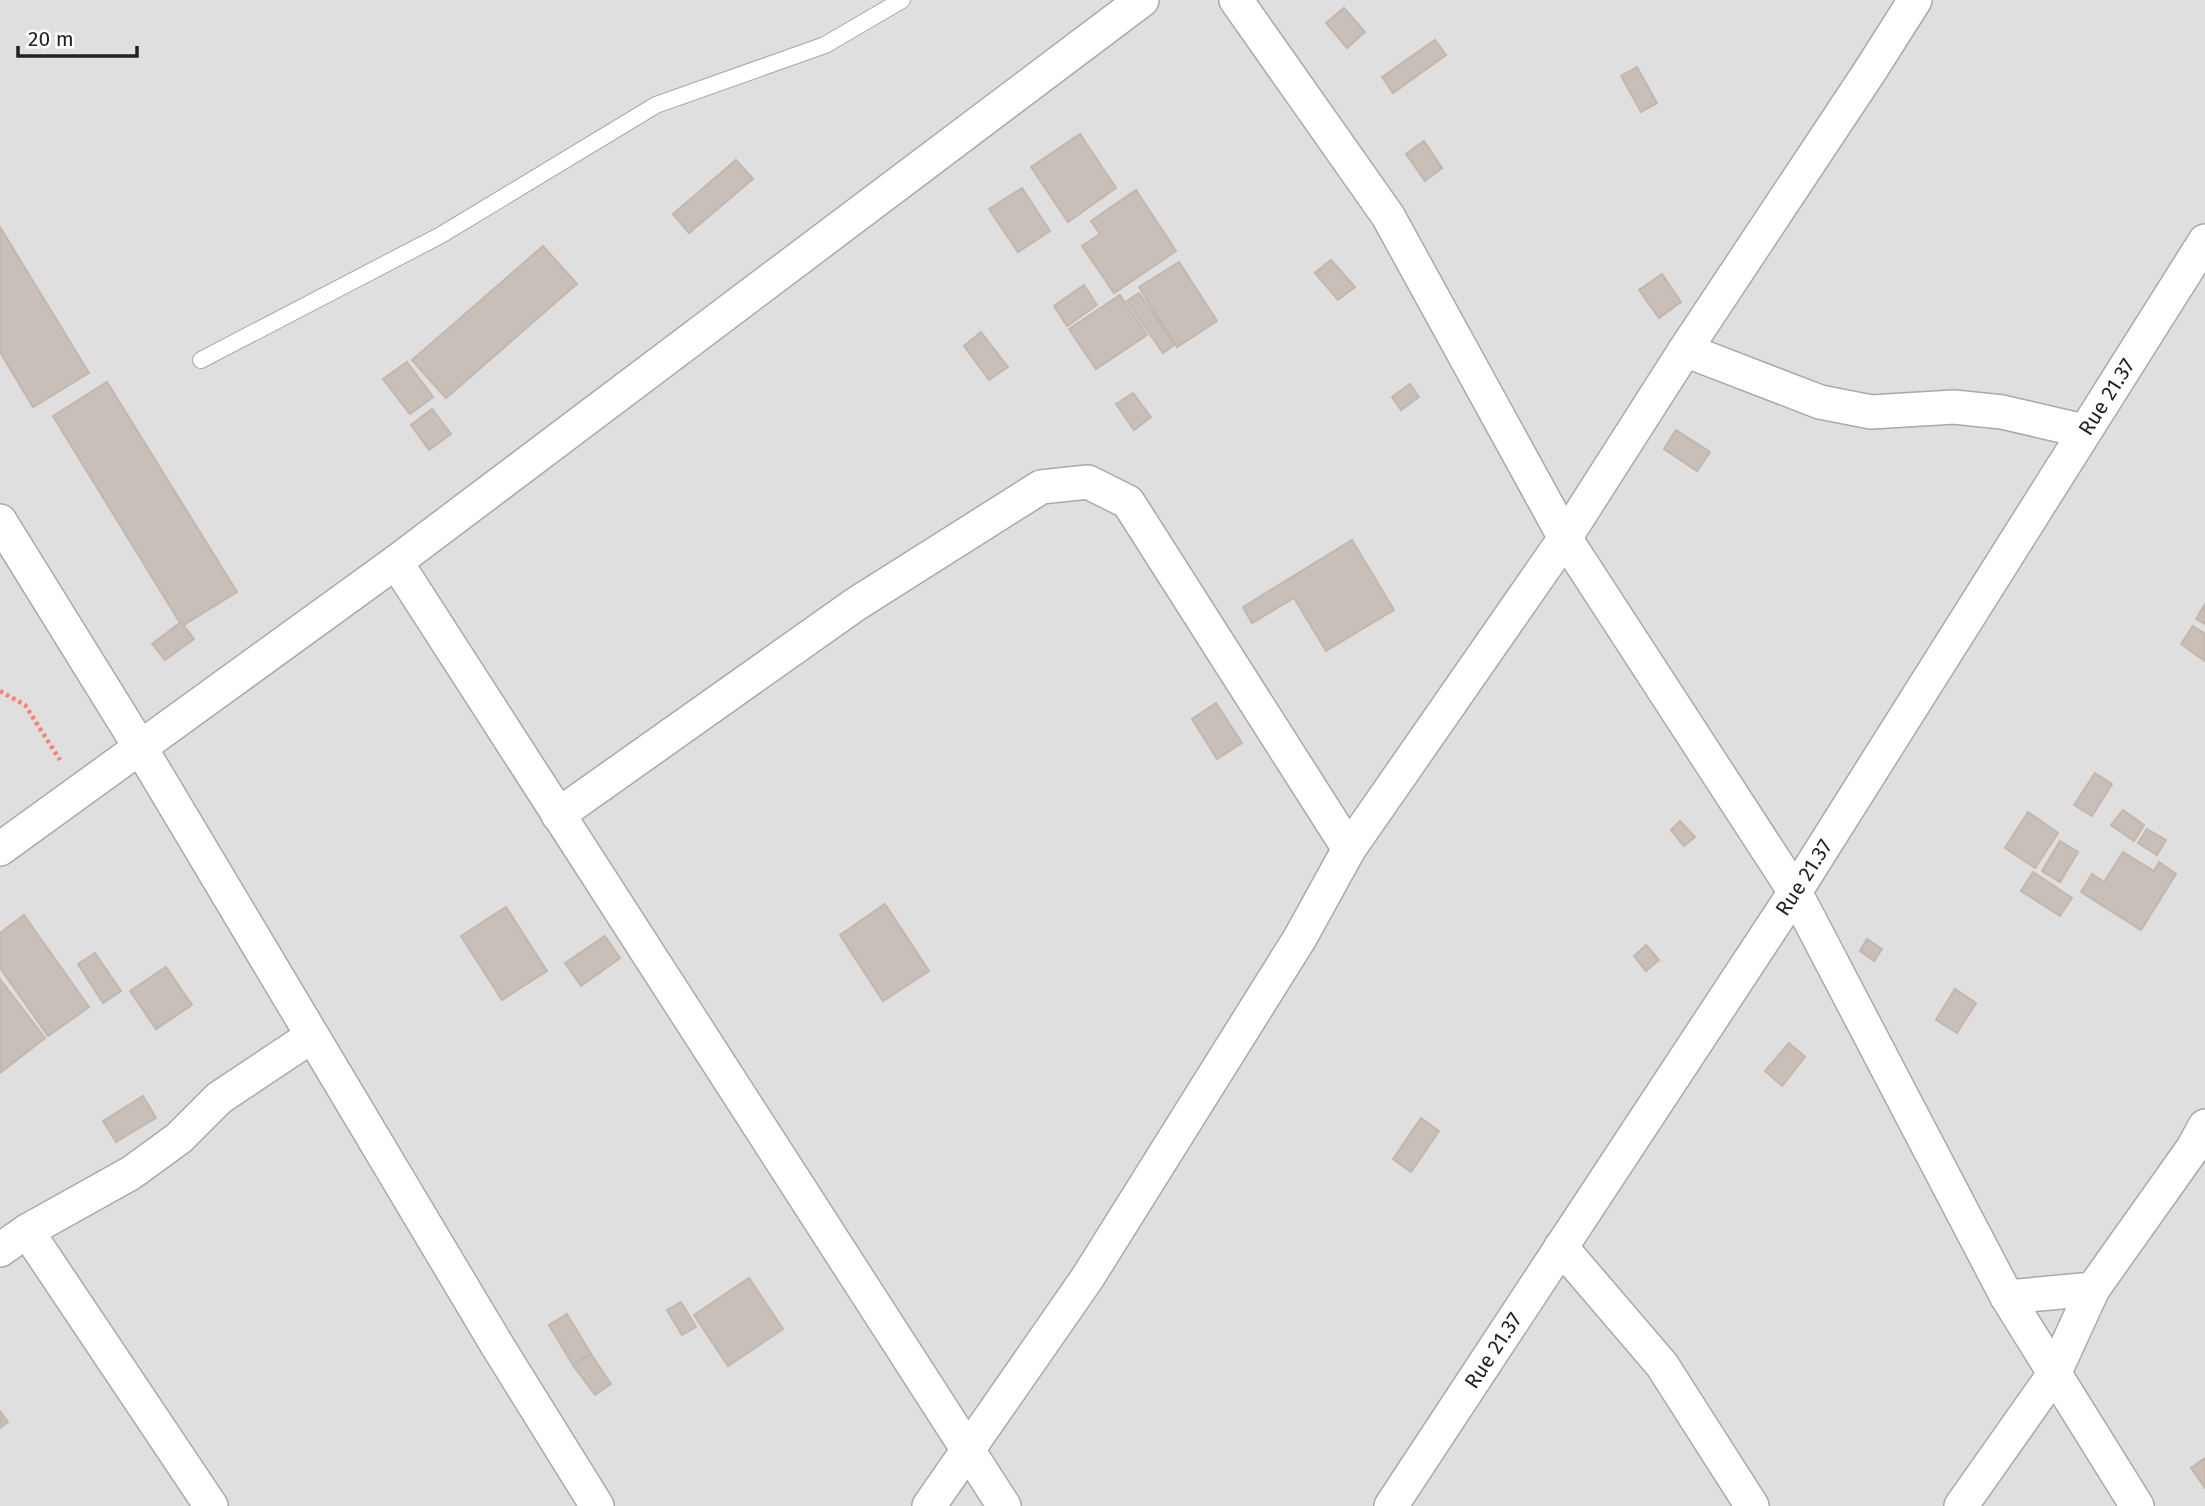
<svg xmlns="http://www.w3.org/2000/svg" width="2205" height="1506" font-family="'Fira Sans',sans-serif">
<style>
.residential{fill:#e0dfdf}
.building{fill:#c7bfb8;stroke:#c4b6ab;stroke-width:2}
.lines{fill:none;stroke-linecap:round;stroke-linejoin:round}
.lane-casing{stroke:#a9a9a9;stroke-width:18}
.street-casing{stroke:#a9a9a9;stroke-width:36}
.path{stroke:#fa8072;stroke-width:4.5;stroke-dasharray:3.5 3.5;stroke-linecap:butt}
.lane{stroke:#fff;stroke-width:16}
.street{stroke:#fff;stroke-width:33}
.labels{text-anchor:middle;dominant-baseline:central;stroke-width:6;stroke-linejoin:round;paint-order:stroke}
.street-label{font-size:21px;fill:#222;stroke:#fff}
</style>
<rect width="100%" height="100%" fill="#f2efe9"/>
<rect class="residential" x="0" y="0" width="2205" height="1506"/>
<g class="building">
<path d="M1344,8L1365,32L1347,48L1326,23Z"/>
<path d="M1435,40L1446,55L1393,93L1382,77Z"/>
<path d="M1637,67L1657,103L1641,112L1621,76Z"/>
<path d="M1080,134L1116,188L1068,222L1031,167Z"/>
<path d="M1424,141L1442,168L1425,181L1406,154Z"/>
<path d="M736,160L753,179L689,233L673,214Z"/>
<path d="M1022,188L1050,231L1018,252L989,209Z"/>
<path d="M1136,190L1176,251L1114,293L1082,246L1100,234L1091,221Z"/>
<path d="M0,227L89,373L33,407L0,352Z"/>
<path d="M543,246L577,284L446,398L412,360Z"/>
<path d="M1331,260L1355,287L1338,300L1315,273Z"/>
<path d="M1179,262L1217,321L1177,347L1139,287Z"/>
<path d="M1662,274L1681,302L1659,318L1639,290Z"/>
<path d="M1084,285L1097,305L1067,326L1054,306Z"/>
<path d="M1139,293L1175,344L1163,353L1127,301Z"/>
<path d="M1120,295L1147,335L1096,369L1069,329Z"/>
<path d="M981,332L1008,367L989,380L964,346Z"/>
<path d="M407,362L433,397L410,414L383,379Z"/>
<path d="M107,382L237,592L182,626L53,416Z"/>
<path d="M1410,384L1419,397L1401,410L1392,397Z"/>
<path d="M1133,393L1151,417L1134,430L1116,404Z"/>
<path d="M432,409L451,434L429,450L411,425Z"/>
<path d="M1676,430L1710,452L1697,471L1664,449Z"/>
<path d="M1352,540L1394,610L1326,651L1294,598L1252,623L1243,607Z"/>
<path d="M2205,604V624L2196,619Z"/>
<path d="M181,622L194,639L165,660L152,644Z"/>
<path d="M2193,626L2205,634V661L2181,644Z"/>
<path d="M1216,703L1242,743L1217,759L1192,719Z"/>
<path d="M2095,773L2112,784L2092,816L2074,805Z"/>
<path d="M2123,810L2144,825L2134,841L2111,825Z"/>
<path d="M2028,812L2058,833L2035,868L2005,848Z"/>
<path d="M1680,821L1695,837L1684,846L1671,830Z"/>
<path d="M2147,829L2166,840L2157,855L2138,843Z"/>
<path d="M2060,841L2078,852L2060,882L2042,871Z"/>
<path d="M2123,852L2154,871L2159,862L2176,874L2141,930L2081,892L2092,874L2104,882Z"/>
<path d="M2033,872L2072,898L2060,916L2021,891Z"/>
<path d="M885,904L929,971L883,1001L840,935Z"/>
<path d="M506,907L547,971L502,1000L461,936Z"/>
<path d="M24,915L89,1007L48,1036L0,968V933Z"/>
<path d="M605,936L620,958L581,986L565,963Z"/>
<path d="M1867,939L1882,949L1874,961L1860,951Z"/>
<path d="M1646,945L1659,960L1646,971L1634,956Z"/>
<path d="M95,953L121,991L103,1003L78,964Z"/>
<path d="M166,967L192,1005L156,1029L130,991Z"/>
<path d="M0,979L45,1038L0,1073Z"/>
<path d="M1955,989L1976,1003L1957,1033L1936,1020Z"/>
<path d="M1789,1043L1805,1057L1782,1086L1765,1071Z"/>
<path d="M143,1096L156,1118L116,1142L103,1121Z"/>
<path d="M1421,1118L1439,1131L1411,1172L1393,1159Z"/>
<path d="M749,1278L783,1329L728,1366L694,1315Z"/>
<path d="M681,1302L696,1327L682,1335L667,1310Z"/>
<path d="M567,1314L591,1354L573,1365L549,1325Z"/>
<path d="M591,1354L611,1384L595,1395L573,1365Z"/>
<path d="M0,1411L8,1422L0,1428Z"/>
<path d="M2205,1458V1488L2191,1468Z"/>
</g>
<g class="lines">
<g class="lane-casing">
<path id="lane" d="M201,360L441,235L656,105L825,45L902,0"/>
</g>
<g class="street-casing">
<g id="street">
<path d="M1236,0L1388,216L1565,538L1795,892L2007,1297L2137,1506"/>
<path d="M1685,350L1820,402L1871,412L1954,407L2002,412L2084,431"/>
<path d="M0,521L140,747L497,1345L597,1506"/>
<path d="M396,562L1004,1506"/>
<path d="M558,815L856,604L1041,487L1088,482L1128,502L1349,849"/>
<path d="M0,849L396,562L1142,0"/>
<path d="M27,1231L211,1506"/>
<path d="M1561,1247L1662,1365L1752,1506"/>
<path d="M0,1250L27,1231L131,1173L179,1138L219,1098L312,1036"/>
<path d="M2007,1297L2093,1289L2193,1148L2205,1126"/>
<path d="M929,1506L1088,1277L1300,938L1349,849L1565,538L1685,350L1870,71L1915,0"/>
<path id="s1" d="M1391,1506L1795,892L2205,241"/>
<path d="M1961,1506L2054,1374L2093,1289"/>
</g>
</g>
<path class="path" d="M0,691L25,705L60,760"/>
<use href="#lane" class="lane"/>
<use href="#street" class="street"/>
</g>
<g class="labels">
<g class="street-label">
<text stroke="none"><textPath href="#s1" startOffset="1320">Rue 21.37</textPath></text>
<text stroke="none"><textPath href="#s1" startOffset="752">Rue 21.37</textPath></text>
<text stroke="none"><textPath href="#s1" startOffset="186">Rue 21.37</textPath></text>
</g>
</g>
<path d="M18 46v10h119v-10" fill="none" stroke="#222222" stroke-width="3.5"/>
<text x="28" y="46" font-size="21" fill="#222222" stroke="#ffffff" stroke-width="5" paint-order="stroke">20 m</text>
</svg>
